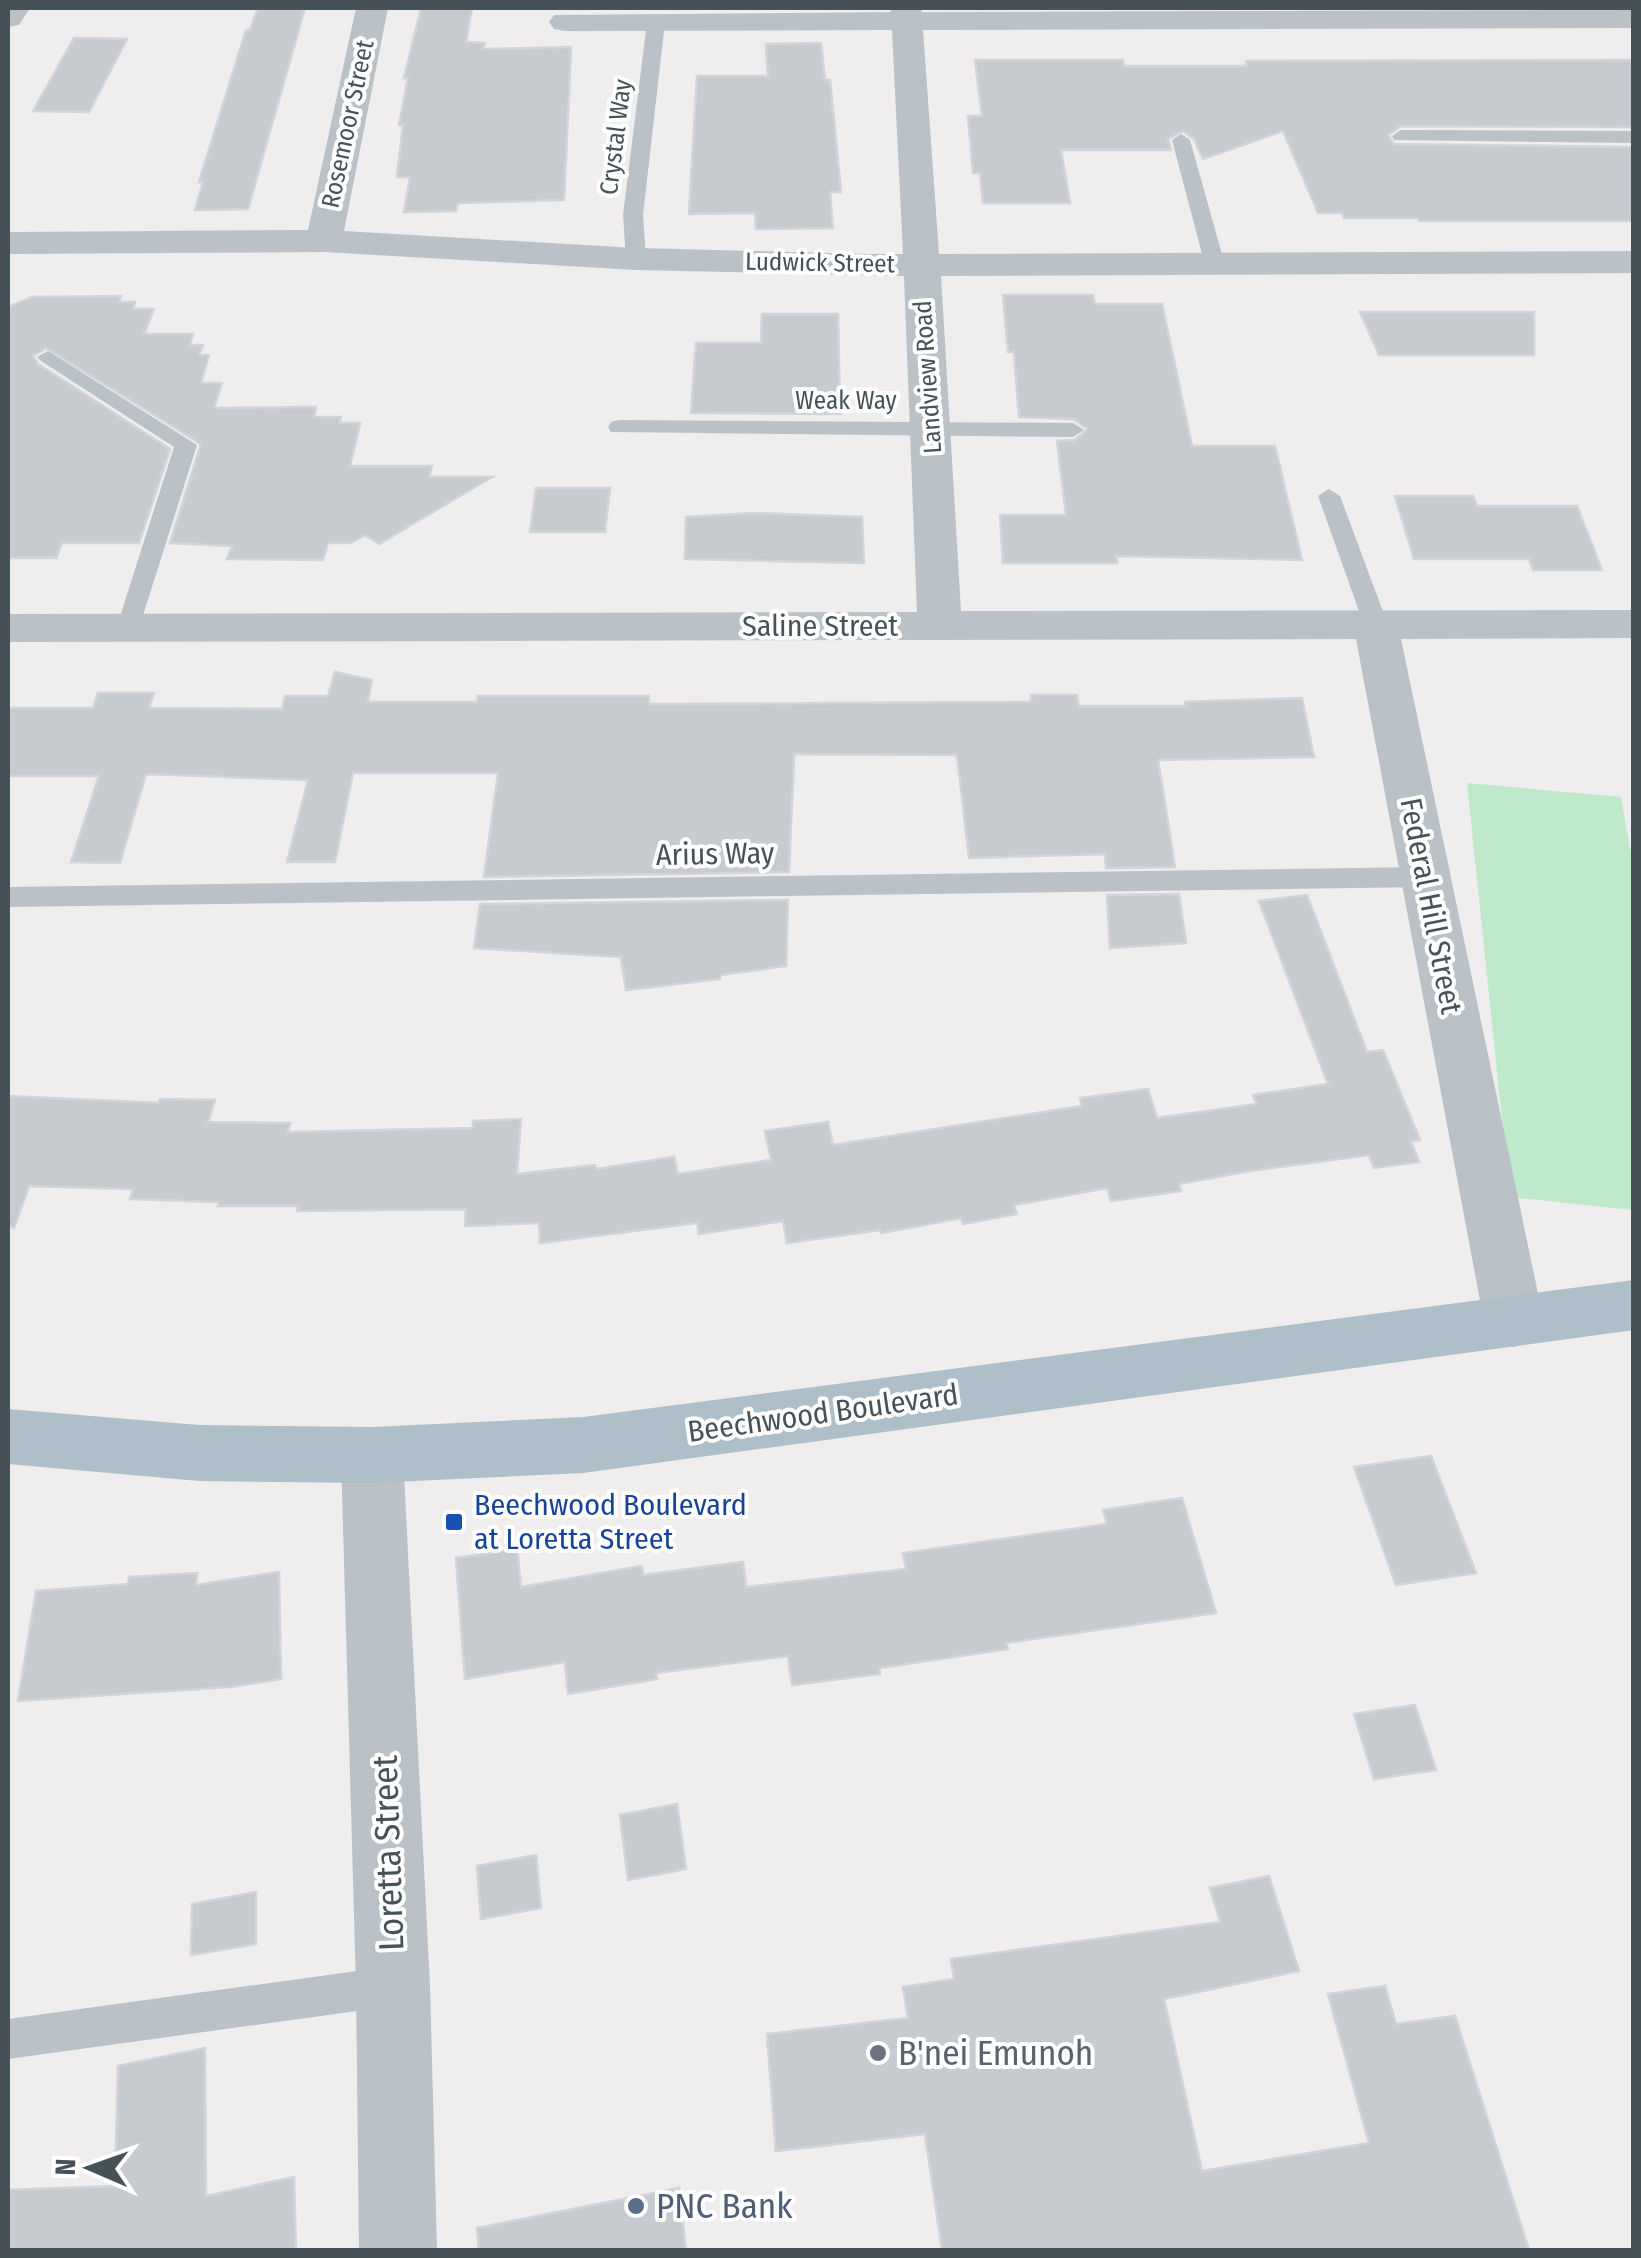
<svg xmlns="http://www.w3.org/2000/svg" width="1641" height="2258" font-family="'Fira Sans Condensed',sans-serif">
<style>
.green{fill:#bfe9cb}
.building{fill:#c7cbcf;stroke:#d1d4d8;stroke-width:2.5}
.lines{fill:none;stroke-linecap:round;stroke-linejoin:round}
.service{fill:#bac2c8;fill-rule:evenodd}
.minor{fill:#bac2c8;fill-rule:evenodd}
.primary{fill:#afbfc9;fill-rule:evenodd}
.transit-dot{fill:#1a4fb4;stroke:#fff;stroke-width:4}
.worship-dot{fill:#6b7280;stroke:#fff;stroke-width:4}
.service-dot{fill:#5c6f8a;stroke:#fff;stroke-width:4}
.labels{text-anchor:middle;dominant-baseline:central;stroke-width:8;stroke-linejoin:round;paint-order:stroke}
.far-street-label{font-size:25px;fill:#475258;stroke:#fff}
.street-label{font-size:30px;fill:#475258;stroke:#fff}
.transit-label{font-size:30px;fill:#164399;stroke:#fff;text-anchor:start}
.near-street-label{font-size:35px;fill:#475258;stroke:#fff}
.near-worship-label{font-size:35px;fill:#5b616d;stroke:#fff;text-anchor:start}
.near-service-label{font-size:35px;fill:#4e5e75;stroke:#fff;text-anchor:start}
</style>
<rect width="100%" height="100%" fill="#efeded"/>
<path class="green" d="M1467,783L1621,797L1634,871L1633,1210L1510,1197Z"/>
<g class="building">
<path d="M258,8H305L248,209L195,210L203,182H199L246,30H250Z"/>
<path d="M421,8H472L466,42L485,43L483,49L571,47L564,200L458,203L456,211L404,212L410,177H397L403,125H399L408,78H404Z"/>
<path d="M74,38L127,39L89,112L33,111Z"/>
<path d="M821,43L825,80H830L841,192H830L833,228L756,229L755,213L689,214L697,76H768L766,44Z"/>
<path d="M975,60H1123L1124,66H1247L1246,61L1634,60V127L1401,126L1388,135L1394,144L1634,147V221H1419L1418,218H1344L1342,213H1318L1283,131L1203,159L1194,139L1183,131L1168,139L1171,150H1061L1070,203H983L980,173H973L968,116H982Z"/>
<path d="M1003,295H1093L1095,304H1162L1192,446H1275L1302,560L1116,556L1117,563H1003L1000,515H1066L1057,441L1075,440L1088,429L1073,419L1019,417L1014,352H1008Z"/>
<path d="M121,296L119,302H135L133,309H154L144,334H193L190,345H203L199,355H209L201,383H222L214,408L316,407L314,417H341L339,423H360L350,466H432L429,477H492L379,544L365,535L351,543H328L323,560L227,559L232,546L170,543L201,444L46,348L33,356L38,364L170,449L139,543H62L56,558H8V307L32,297Z"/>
<path d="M1360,312H1534V355H1379Z"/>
<path d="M762,314H838L840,414L691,413L696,343H761Z"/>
<path d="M536,488H610L605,532H530Z"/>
<path d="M1395,496H1473L1477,506H1577L1602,570H1533L1529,559H1414Z"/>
<path d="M755,513L862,517L864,563L685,559L686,517Z"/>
<path d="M335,672L372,680L368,702H477L478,696H649V704L1031,702V695H1077L1079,706H1186L1185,702L1302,698L1314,757L1158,760L1175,867L1106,868L1105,854L969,858L957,755L794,754L789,872L484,877L498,773H353L335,862H287L308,780L146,774L120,863L71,862L99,776H8V708H93L98,693H154L149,708L282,709L285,696H328Z"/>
<path d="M1179,894L1186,943L1110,948L1107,895Z"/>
<path d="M1307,895L1367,1052L1383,1050L1420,1140L1411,1141L1419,1162L1374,1168L1369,1155L1250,1171L1179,1184L1181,1191L1111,1201L1107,1188L1014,1205L1017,1214L963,1224L961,1218L881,1233L880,1230L787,1243L783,1221L699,1234L697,1223L540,1243L539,1223L465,1226L466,1209L297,1211L298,1206H218L219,1202L130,1199L133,1189L29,1186L14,1228L8,1226V1096L159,1103L160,1099L215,1100L208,1122L290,1123L288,1132L473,1128V1121L521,1119L517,1174L595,1165L596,1169L674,1157L678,1174L771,1160L765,1131L828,1122L833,1145L1082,1106L1080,1098L1148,1089L1157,1118L1257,1104L1253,1095L1328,1084L1259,901Z"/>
<path d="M788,900L786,966L720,975V979L626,990L621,957L474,948L480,904Z"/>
<path d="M1431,1456L1476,1573L1396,1585L1354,1467Z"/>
<path d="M1182,1498L1216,1613L1006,1643L1008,1649L879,1668L880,1674L792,1685L788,1656L656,1673L657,1679L568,1694L565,1662L465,1679L456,1558L517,1549L521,1587L642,1566L643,1575L743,1562L746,1587L906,1569L903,1553L1107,1524L1103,1510Z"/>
<path d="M279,1572L281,1679L230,1687L18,1701L36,1591L128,1584L129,1577L197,1573L196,1585Z"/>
<path d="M1415,1705L1436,1770L1374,1779L1354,1714Z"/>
<path d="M677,1804L686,1869L628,1880L620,1815Z"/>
<path d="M536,1855L541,1908L481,1919L477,1866Z"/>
<path d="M1269,1876L1299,1971L1164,1999L1202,2171L1369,2143L1328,1994L1385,1986L1396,2024L1455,2016L1529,2250H942L925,2134L776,2151L767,2034L908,2018L903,1987L954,1979L951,1959L1220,1922L1210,1888Z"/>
<path d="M256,1892V1944L191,1955L192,1904Z"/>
<path d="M205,2048L206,2196L294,2177L296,2250H8V2190L115,2186L118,2066Z"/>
<path d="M679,2188L686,2250H479L477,2228Z"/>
</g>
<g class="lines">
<g class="service">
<path d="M656,17L665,22L643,215L646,259L636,265L626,259L623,215L647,22Z"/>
<path d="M1401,130L1634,131V143L1394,140L1392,136Z"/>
<path d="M1181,134L1190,140L1225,265L1222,269L1215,271L1205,265L1172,140Z"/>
<path d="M48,351L197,445L138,631L129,634L117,626L174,447L41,361L37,357Z"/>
<path d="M619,420L1073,423L1084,430L1073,437L611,432L608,427L611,422Z"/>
<path d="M1329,489L1340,496L1388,625L1385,630L1376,633L1364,625L1318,496Z"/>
<path d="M1424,867L1434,870L1438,877L1434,884L1424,887L8,907V887Z"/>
<path d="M393,1966L407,1972L413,1986L407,2000L393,2006L8,2059V2019Z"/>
</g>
<g class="minor">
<path d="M8,8H30L19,25L8,27Z"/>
<path d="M356,8H388L344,231L636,248L871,254H903L892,30L565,31L554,29L549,22L554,15L891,12V8H921L922,12L1634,10V28L923,30L939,254L1634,251V273L941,276L961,611L1634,610V638L1401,639L1544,1322L1535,1340L1514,1347L1493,1340L1484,1322L1356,639L8,642V614L917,612L904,276L636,270L324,252L8,254V232L308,230Z"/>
<path d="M372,1427L394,1435L403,1455L430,1986L437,2250H359L356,1986L341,1455L350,1435Z"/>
</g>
<path class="primary" d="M1634,1280V1330L583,1473L372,1483L199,1481L8,1464V1409L199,1425L372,1427L583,1417Z"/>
</g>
<rect class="transit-dot" x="444" y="1512" width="20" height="20" rx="5"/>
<circle class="worship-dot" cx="878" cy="2053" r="10"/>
<circle class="service-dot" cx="636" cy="2206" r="10"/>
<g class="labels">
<g class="far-street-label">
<text transform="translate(348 124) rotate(-78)">Rosemoor Street</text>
<text transform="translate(616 137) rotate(-83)">Crystal Way</text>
<text transform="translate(820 263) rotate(1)">Ludwick Street</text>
<text transform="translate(928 377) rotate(-94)">Landview Road</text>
<text x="846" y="401">Weak Way</text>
</g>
<g class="street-label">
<text x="820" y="626">Saline Street</text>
<text transform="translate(715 854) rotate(-1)">Arius Way</text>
<text transform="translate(1431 906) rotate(79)">Federal Hill Street</text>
<text transform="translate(823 1413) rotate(-8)">Beechwood Boulevard</text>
</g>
<g class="transit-label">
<text x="474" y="1505">Beechwood Boulevard<tspan x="474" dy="34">at Loretta Street</tspan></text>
</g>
<g class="near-street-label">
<text transform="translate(388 1853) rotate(-92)">Loretta Street</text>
</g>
<g class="near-worship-label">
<text x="898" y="2053">B'nei Emunoh</text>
</g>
<g class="near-service-label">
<text x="656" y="2206">PNC Bank</text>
</g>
</g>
<rect width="1641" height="2258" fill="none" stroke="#475258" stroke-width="20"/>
<g transform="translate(90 2168) rotate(272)" stroke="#ffffff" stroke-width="8" paint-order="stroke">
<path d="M0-8L18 38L0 25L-18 38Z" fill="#475258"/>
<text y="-15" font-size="28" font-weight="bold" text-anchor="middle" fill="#475258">N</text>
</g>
</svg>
